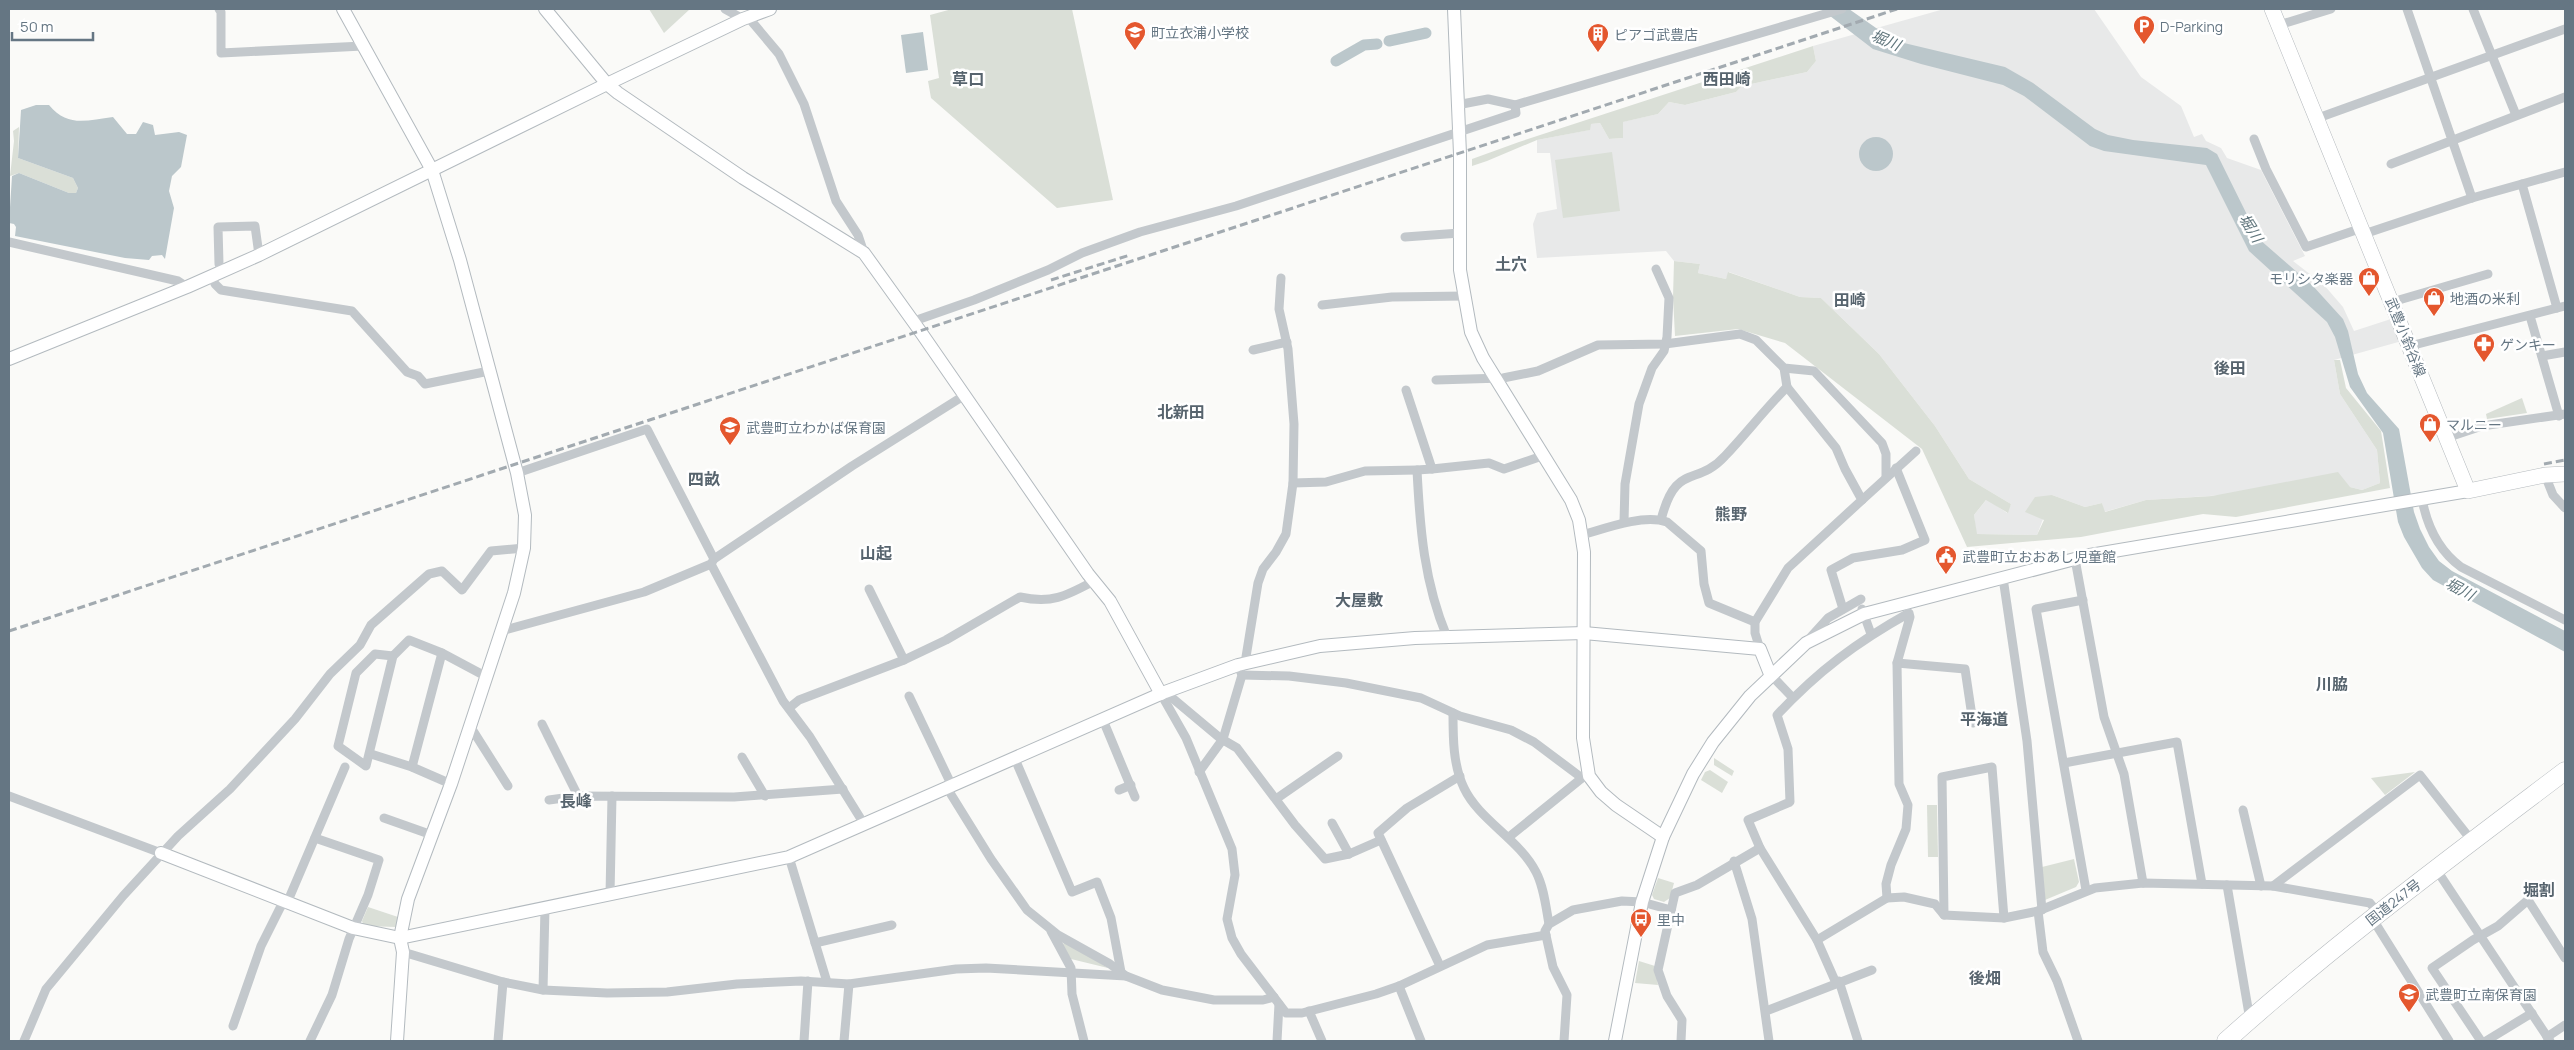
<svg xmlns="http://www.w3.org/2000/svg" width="2574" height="1050" font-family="Manrope,'Noto Sans JP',sans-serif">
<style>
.built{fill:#e8e9e9}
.green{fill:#dadfd7}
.water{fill:#bbc7cb}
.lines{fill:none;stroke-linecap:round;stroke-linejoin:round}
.canal{stroke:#bbc7cb;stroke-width:11}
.secondary-casing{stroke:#b3babf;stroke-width:14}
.primary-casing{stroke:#b5babe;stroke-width:16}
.highway-casing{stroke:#b4b9bd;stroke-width:19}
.street{stroke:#c3c8cc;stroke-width:9}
.secondary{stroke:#fff;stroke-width:12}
.primary{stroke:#fff;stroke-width:15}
.highway{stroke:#fff;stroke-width:18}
.rail{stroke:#a2aab0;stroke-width:3;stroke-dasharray:8 4;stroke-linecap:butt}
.labels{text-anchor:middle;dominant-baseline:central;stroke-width:5;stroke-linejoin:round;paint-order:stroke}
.poi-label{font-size:14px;fill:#657683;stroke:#fff;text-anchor:start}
.street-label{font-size:14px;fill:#657683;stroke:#fff}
.water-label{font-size:15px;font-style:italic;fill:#60757c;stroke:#fff}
.quarter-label{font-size:16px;font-weight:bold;fill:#57646e;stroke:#fff}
</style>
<rect width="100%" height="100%" fill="#fafaf8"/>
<path class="built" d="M1944,9H2094L2141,77L2181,106L2194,137L2202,134L2206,141L2221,148L2227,158L2261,170L2305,256L2293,261L2324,285L2343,307L2354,331L2394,318L2402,341L2334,360L2340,394L2377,450L2380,483L2362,490L2350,487L2146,500L2104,512L2102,503L2085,507L2052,495L2037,535L1976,534L1974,515L1987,499L2007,513L2011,504L1969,479L1935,426L1879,354L1821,298L1800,297L1729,272L1726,279L1698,273L1700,264L1674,261L1666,251L1537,258L1533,224L1537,213L1557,209L1550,153H1537V140L1589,130L1590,124L1600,123L1609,139L1623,138L1622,122L1658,114L1669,102L1685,105L1736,92L1742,86L1807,72L1816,61L1813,46Z"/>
<g class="green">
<path d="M649,9H690L664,33Z"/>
<path d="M952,9H1072L1113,200L1057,208L931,98L928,81L939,78L930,15Z"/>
<path d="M1813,46L1816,61L1807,72L1742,86L1736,92L1685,105L1669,102L1658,114L1623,122V138L1609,139L1600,123L1591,124L1590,130L1537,140L1487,161L1472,166V159L1519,142Z"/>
<path d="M19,127L18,158L73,178L78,188L76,193H69L19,173L10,176L14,141L13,131Z"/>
<path d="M1612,152L1620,211L1563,218L1555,160Z"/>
<path d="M1674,261L1700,264L1698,273L1726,279L1728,272L1800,297L1821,298L1879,354L1935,426L1969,479L2011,504L2008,513L1986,500L1974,515L1977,534L2037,535L2044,520L2025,512L2035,497L2052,495L2085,507L2102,503L2105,512L2146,500L2212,496L2338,472L2350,487L2362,490L2380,483L2377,450L2340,394L2334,360H2340L2346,388L2381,431L2390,488L2236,517L2203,514L2081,537L1967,547L1922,449L1785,343L1738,329L1675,336L1673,297Z"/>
<path d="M2522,398L2527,413L2487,419L2486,414Z"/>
<path d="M1714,758L1734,771L1732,776L1714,765Z"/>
<path d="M1710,770L1728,782L1722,793L1701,780L1705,772Z"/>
<path d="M2415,772L2385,795L2371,778Z"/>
<path d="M1927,805H1937L1938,857H1928Z"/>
<path d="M2074,859L2079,882L2076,887L2045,900L2042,867Z"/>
<path d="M1658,878L1674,883L1670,898L1664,902L1654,899L1652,895Z"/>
<path d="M368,907L398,917L396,927L364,926L362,921Z"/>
<path d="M1065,942L1108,968L1071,959L1062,945Z"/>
<path d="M1639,961L1655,966L1658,985L1635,983Z"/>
</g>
<g class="water">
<path d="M1821,9H1849L1886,35L1904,43L2005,67L2033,83L2095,129L2108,135L2133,140L2207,148L2217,154L2259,239L2313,286L2343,319L2348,331L2358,374L2367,393L2399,429L2414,512L2420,529L2429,547L2439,561L2452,571L2565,631V652L2433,580L2422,568L2404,537L2398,522L2383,433L2350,387L2335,337L2327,322L2249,251L2206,165L2104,151L2090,146L2024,96L2003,85L1921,64L1873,49Z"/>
<path d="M923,32L928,70L906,73L901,35Z"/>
<path d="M36,105H49C68,128 87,120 113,117L127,134H136L143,122L153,125L155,135L179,132L187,135L181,167L172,176L169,191L174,208L165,259L162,255L152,256L149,260L125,258L15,236L16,227L14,224L9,223L12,176L19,173L69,193H76L78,188L73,178L18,158L21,110Z"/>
<circle cx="1876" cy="154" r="17"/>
</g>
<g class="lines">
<g class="canal">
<path d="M1389,41L1426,33"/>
<path d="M1336,61L1364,45L1377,44"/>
</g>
<g class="secondary-casing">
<g id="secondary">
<path d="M343,9L432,170L460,260L517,473L525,515L524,548L514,593L451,784L408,899L400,938L403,952L397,1041"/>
<path d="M545,9L607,84L618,93L743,178L864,253L920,331L1088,574L1110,601L1161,694"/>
<path d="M1454,9L1460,154V270L1471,332L1483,358L1571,500L1579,520L1584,552L1583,738L1589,776L1601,792L1616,805L1663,837"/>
<path d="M9,359L187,287L259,255L607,84L743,19L770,9"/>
<path d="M161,853L353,928L400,938L789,857L1165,692L1238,665L1320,646L1415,638L1584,633L1760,649L1770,674"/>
<path d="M1615,1041L1642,902L1663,837L1693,774L1713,742L1750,696L1806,643L1864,614L2090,555L2468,491"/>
</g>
</g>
<g class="primary-casing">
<path id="primary" d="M2272,9L2468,491L2545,475L2565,474"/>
</g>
<g class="highway-casing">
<path id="highway" d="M2226,1041C2334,944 2450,858 2565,771"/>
</g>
<g class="street">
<path d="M219,9L221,12V53L363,46"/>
<path d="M725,9L743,19"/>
<path d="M2407,9L2472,198"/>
<path d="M2473,9L2516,115"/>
<path d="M748,17L779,54L804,104L836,201L858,235L864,253"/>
<path d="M2279,25L2331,9"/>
<path d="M1457,105L1488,99L1515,105L1842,9"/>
<path d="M2318,118L2565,29"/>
<path d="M2254,139L2266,169L2306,247L2362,228"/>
<path d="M2391,164L2565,97"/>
<path d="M2522,184L2557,308"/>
<path d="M2364,234L2472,198L2565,172"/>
<path d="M1405,237L1460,233"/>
<path d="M9,242L178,281L187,287"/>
<path d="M222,271L219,264L218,227L255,226L259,255"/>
<path d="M212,276L215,284L221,290L352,311L407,372L418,376L425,384L489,371"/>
<path d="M2392,302L2488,274"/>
<path d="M1322,305L1392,297L1465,296"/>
<path d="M2530,316L2559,416"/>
<path d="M914,321L974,300L1048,270L1082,253L1140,232L1236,206L1516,113L1515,105"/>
<path d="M2410,346L2565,306"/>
<path d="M1253,350L1287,342"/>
<path d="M2542,356L2565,352"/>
<path d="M1436,380L1503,378L1538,371L1598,345L1665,344L1740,334L1756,340L1784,368L1814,371L1882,443L1886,454V477"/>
<path d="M1406,390L1432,469L1417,470C1420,529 1424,582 1447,637"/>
<path d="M2446,438L2482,426L2565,414"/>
<path d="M1432,469L1489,463L1504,469L1545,455"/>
<path d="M517,473L647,429L714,559"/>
<path d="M2545,475L2553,495L2565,508"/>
<path d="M1293,483L1326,482L1365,471L1417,470"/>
<path d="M2422,499C2427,526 2438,550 2461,567L2565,620"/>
<path d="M1862,500L1916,451"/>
<path d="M1661,520C1676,461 1696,488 1725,456C1746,434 1765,409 1787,387L1784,368"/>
<path d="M1624,522L1625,484L1639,404L1652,368L1664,351L1667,337L1669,298L1656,269"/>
<path d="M1582,535C1606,528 1643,514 1667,522L1701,551L1704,584L1709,603L1755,622"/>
<path d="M2075,559L2104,717L2124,774L2143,883"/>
<path d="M711,564L783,701L810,737L864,824"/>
<path d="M2003,578L2027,741L2042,910"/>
<path d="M869,589L904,660"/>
<path d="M2083,600L2036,609L2086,890"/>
<path d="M1843,609L1831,570L1853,558L1902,550L1925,540L1896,468"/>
<path d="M1862,609L1871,634"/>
<path d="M501,631L644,592L711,564L714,559L852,466L965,395"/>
<path d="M1809,639L1828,618L1861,599"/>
<path d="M1760,649L1755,633V622L1788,568L1862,500L1845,469L1836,448L1787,387"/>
<path d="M393,656L366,766L338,746L356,673L375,654L393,656L409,640L442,653L487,677"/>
<path d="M1245,663L1258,583L1263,569L1276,552L1286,534L1293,483L1294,424L1288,349L1279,309L1281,278"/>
<path d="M1897,663L1965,669L1973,723"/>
<path d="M1770,674L1793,698"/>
<path d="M1242,675L1289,676L1346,683L1421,698L1460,716L1511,730L1534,742L1582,778L1589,776"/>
<path d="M1165,692L1220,738L1237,748L1295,825L1325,859L1349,854L1381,840"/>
<path d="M1161,694L1186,738L1232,849L1235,875L1227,919L1232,938L1241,954L1286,1013H1302L1376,994L1399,986L1487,945L1546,935"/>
<path d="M909,696L952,786"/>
<path d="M789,708L799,700L904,660L946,640L1020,597C1052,604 1066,596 1094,581"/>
<path d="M1453,713C1453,738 1453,765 1464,788C1479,820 1519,839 1536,872C1544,887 1546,908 1549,924"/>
<path d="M1103,720L1135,797"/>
<path d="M542,724L578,796"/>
<path d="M470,726L508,786"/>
<path d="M371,754L412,767L451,784"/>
<path d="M742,757L765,796"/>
<path d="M1015,759L1072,892L1097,882L1111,918L1121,972"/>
<path d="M2064,763L2177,742L2202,884"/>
<path d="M412,767L442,653"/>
<path d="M1199,772L1223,739L1242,675L1240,670"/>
<path d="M947,788L991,859L1027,910L1058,935L1110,964L1126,976L1162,990L1214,1000H1263L1274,997"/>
<path d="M1119,790L1131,785"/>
<path d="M9,796L161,853"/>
<path d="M1276,799L1338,756"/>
<path d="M549,800L578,796L734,797L843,789"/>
<path d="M2243,810L2261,886"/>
<path d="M384,818L432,835"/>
<path d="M1332,823L1349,854"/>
<path d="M1509,837L1582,778"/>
<path d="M789,857L827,982"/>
<path d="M1734,861L1752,919L1769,1041"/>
<path d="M2436,869L2550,1041"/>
<path d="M2227,885L2250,1020"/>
<path d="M2273,886L2420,775L2472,841"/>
<path d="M610,895L612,796"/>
<path d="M2038,911L2043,952L2057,981L2078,1041"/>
<path d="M1944,915L1942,777L1992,767L2004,918"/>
<path d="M2372,918L2449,1041"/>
<path d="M1051,931L1071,968L1072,994L1084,1041"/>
<path d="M1817,940L1887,898L1904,897L1935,904L1944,915L2004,918L2038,911L2095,888L2143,883L2273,886L2370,903L2378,913"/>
<path d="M815,943L892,925"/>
<path d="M403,952L503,982L543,990L607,993L667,992L737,984L801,981L849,984L956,969L986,968L1126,976"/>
<path d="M1440,966L1378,833L1407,808L1460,776"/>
<path d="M1839,981L1858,1041"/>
<path d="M1836,983L1817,940L1760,848L1748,820L1790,802L1788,749L1777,715C1818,671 1857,642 1909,613L1910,617L1897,663L1899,784L1908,805L1906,829L1891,865L1886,884L1887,898"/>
<path d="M1399,986L1421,1041"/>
<path d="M543,990L545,908"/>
<path d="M1309,1011L1322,1041"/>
<path d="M1766,1011L1872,970"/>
<path d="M233,1026L261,946L281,906L287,903L345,767"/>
<path d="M2547,1037L2565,1025"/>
<path d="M24,1041L46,989L123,896L178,836L230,789L295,719L330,674L360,645L371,625L429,574L442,571L462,590L491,551L524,548"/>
<path d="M310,1041L332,995L349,939L368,895L379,860L315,838"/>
<path d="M498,1041L503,982"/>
<path d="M804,1041L808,981"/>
<path d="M844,1041L849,984"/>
<path d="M1277,1041L1279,1004"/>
<path d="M1564,1041L1567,995L1553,967L1545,931L1549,924L1573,910L1622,901L1642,902L1671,910"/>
<path d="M1681,1041L1682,1020L1667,996L1658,970L1675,893L1697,885L1760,848"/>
<path d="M2481,1041L2432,968L2473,940L2498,926L2528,900L2565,958"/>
<path d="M2486,1041L2532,1013"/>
</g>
<use href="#secondary" class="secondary"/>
<use href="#primary" class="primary"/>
<use href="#highway" class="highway"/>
<g class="rail">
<path d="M1051,280L1130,255"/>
<path d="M2544,464L2565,460"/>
<path d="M9,631L1897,9"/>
</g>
</g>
<defs>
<g id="parking-pin" transform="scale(1.125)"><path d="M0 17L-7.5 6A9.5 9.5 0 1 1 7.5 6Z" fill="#e4572e" stroke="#fff"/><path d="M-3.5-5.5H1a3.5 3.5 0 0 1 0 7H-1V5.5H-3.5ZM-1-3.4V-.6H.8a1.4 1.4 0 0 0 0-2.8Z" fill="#fff"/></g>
<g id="school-pin" transform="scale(1.125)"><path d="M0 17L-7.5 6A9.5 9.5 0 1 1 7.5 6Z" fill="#e4572e" stroke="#fff"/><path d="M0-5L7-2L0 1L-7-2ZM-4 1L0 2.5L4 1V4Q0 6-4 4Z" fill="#fff"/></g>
<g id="building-pin" transform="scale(1.125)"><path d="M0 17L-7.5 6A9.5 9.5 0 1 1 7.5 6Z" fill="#e4572e" stroke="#fff"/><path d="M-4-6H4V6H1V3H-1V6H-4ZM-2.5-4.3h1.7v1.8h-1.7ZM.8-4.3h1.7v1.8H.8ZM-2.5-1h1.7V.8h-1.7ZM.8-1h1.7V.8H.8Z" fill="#fff"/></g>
<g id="shop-pin" transform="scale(1.125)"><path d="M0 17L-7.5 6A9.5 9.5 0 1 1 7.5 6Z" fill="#e4572e" stroke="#fff"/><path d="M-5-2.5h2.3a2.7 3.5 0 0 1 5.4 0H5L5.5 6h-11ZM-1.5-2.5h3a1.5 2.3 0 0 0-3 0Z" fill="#fff"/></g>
<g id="pharmacy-pin" transform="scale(1.125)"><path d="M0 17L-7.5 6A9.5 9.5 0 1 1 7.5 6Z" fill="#e4572e" stroke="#fff"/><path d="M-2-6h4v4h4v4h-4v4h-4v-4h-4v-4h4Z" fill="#fff"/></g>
<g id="civic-pin" transform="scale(1.125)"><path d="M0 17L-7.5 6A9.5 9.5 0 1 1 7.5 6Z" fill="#e4572e" stroke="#fff"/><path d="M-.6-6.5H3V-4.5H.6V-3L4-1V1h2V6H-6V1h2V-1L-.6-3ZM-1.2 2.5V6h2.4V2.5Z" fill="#fff"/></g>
<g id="bus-pin" transform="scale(1.125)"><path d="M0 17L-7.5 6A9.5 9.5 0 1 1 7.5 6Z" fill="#e4572e" stroke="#fff"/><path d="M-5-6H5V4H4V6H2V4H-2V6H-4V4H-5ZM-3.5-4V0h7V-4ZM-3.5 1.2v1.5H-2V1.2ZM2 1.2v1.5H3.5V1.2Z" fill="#fff"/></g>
</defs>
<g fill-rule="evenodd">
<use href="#parking-pin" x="2144" y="26"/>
<use href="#school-pin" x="1135" y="32"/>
<use href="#building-pin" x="1598" y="34"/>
<use href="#shop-pin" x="2369" y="278"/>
<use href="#shop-pin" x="2434" y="298"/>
<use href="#pharmacy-pin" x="2484" y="344"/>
<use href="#shop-pin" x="2430" y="424"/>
<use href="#school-pin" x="730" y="427"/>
<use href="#civic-pin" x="1946" y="556"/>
<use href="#bus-pin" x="1641" y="919"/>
<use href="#school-pin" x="2409" y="994"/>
</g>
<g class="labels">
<g class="poi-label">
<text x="2160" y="26">D-Parking</text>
<text x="1151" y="32">町立衣浦小学校</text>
<text x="1614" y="34">ピアゴ武豊店</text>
<text x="2353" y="278" text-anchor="end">モリシタ楽器</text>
<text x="2450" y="298">地酒の米利</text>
<text x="2500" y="344">ゲンキー</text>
<text x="2446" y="424">マルニー</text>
<text x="746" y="427">武豊町立わかば保育園</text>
<text x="1962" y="556">武豊町立おおあし児童館</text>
<text x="1657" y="919">里中</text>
<text x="2425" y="994">武豊町立南保育園</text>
</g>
<g class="street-label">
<text transform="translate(2406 337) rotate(68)">武豊小鈴谷線</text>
<text transform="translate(2393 902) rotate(-38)">国道247号</text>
</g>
<g class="water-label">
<text transform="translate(1886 40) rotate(23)">堀川</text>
<text transform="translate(2251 228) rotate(58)">堀川</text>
<text transform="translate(2460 589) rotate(28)">堀川</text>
</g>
<g class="quarter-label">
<text x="968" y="79">草口</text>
<text x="1727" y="79">西田崎</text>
<text x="1511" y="264">土穴</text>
<text x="1850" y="300">田崎</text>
<text x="2230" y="368">後田</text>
<text x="1181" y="412">北新田</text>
<text x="704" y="479">四畝</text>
<text x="1731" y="514">熊野</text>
<text x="876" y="553">山起</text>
<text x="1359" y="600">大屋敷</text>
<text x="2332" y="684">川脇</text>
<text x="1984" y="719">平海道</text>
<text x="576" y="801">長峰</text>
<text x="2539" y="890">堀割</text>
<text x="1985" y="978">後畑</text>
</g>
</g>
<rect width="2574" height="1050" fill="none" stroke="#657683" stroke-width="20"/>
<path d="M12 32v8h81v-8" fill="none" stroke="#657683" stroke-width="2.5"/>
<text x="20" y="32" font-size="15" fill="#657683" stroke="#ffffff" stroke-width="4" paint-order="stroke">50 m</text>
</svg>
